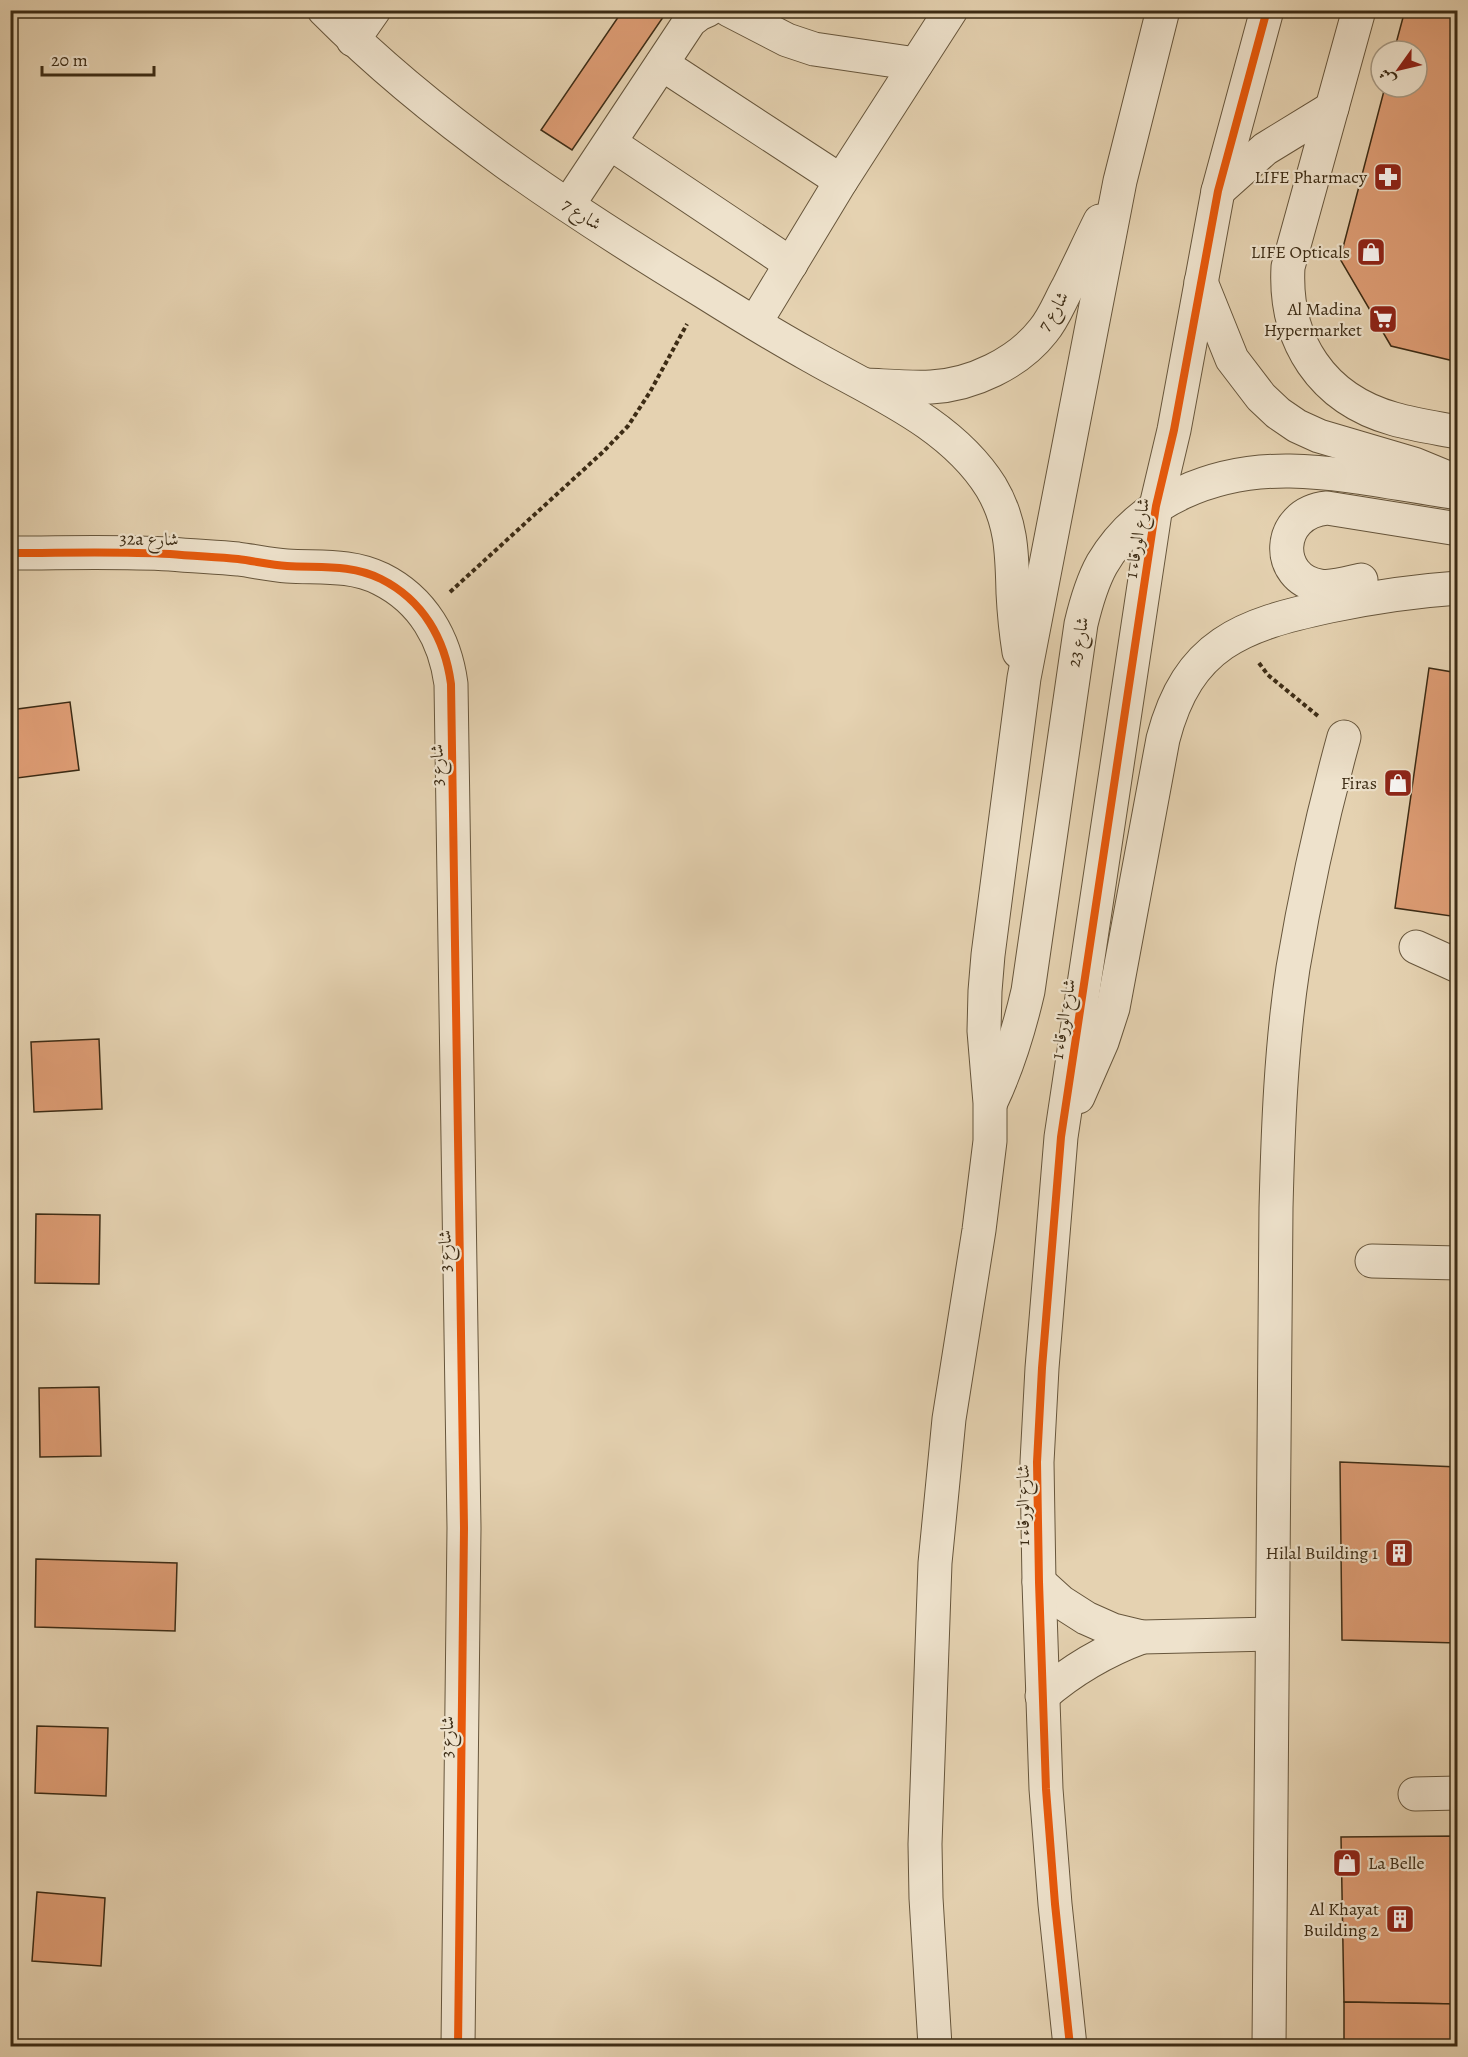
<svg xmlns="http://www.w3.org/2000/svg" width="1468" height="2057" font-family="Alegreya,Amiri,serif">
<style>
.building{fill:#de9d75;stroke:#3d2c15;stroke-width:1.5}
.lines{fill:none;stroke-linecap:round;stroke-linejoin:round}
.minor-casing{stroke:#67563c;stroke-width:35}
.path{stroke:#3d2c15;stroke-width:4;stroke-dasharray:4.5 3;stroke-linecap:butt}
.minor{stroke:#eee2cc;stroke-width:33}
.cycleway-casing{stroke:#eee2cc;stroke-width:11}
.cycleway{stroke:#e8590c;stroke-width:8}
.labels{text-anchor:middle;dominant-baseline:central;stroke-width:4.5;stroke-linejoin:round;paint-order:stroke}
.poi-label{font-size:18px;fill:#3d2c15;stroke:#eee2cc;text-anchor:end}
.street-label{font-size:18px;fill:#3d2c15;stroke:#eee2cc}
</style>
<rect width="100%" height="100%" fill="#e5d2b1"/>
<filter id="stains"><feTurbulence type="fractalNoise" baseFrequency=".00333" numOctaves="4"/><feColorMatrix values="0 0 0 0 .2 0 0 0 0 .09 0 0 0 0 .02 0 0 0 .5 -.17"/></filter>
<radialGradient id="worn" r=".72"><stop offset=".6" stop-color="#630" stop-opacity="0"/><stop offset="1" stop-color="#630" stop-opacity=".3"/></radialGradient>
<g class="building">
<path d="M623,10H668L572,150L541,130Z"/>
<path d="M1405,10H1458V362L1391,346L1340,259L1385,87H1417V51H1394Z"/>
<path d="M1429,668L1458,673V917L1395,908Z"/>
<path d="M70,702L79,770L17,778L10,728V710Z"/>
<path d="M99,1039L102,1109L34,1112L31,1042Z"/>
<path d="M36,1214L100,1215L99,1284L35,1283Z"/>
<path d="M99,1387L101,1456L40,1457L39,1388Z"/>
<path d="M1340,1462L1458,1467V1643L1342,1640Z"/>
<path d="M36,1559L177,1563L175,1631L35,1627Z"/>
<path d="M37,1726L108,1728L106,1796L35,1793Z"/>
<path d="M1458,1836V2004L1344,2002L1341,1837Z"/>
<path d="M37,1892L105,1898L101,1966L32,1961Z"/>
<path d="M1344,2002L1458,2004V2046H1344Z"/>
</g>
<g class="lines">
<g class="minor-casing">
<g id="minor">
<path d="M324,10C434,121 571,211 704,292C739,314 775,336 811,356C874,392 951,423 991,487C1012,522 1012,554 1013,593C1014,613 1016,633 1019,652"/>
<path d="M729,10L787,40L814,49L916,64"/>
<path d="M1359,10L1288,267C1284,341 1322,399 1394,419C1415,425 1437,428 1458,432"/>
<path d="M353,40L374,10"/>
<path d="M662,64L841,181"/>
<path d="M610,143L791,264"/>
<path d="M1218,191L1265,149L1332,108"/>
<path d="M568,205L690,21L699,14L708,10"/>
<path d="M1201,282L1232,359L1261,397L1278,413L1297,426L1319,436L1414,464L1448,478"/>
<path d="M755,323L841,181L951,10"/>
<path d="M867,385C888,386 910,388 931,387C972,385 1018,363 1043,331C1054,318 1060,301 1068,287C1079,265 1089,243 1100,221"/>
<path d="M10,553C63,553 117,551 170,554C192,556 215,557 238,559C254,561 271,565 287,566C320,568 351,564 381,579C423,600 445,639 451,684L464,1528L458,2046"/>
<path d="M1361,580C1348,583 1333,588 1320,586C1274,579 1275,513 1327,508L1458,529"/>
<path d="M1416,947L1458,966"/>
<path d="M1078,1097L1102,1042L1113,1008L1163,739C1188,643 1242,625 1330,606C1373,597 1414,591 1458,588"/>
<path d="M991,1102C1008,1066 1019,1030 1028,991L1081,624C1086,603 1092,582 1102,564C1141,498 1216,470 1290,471C1346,472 1402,485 1458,493"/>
<path d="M1372,1261L1458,1263"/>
<path d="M1039,1582L1061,1602L1086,1618L1113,1630L1142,1637L1272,1634"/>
<path d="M1042,1696C1073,1669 1104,1651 1142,1637"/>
<path d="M1415,1794L1458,1793"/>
<path d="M935,2046L926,1898L925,1844L935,1563L949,1419L979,1230L990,1141V1103L984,1031L985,991L988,955L1024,678L1120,181L1163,10"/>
<path d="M1070,2046L1055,1904L1046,1789L1039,1582L1037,1462L1042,1368L1061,1137L1156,506L1174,430L1218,191L1267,10"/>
<path d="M1269,2046L1276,1208C1278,1128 1281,1047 1293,968C1306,890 1323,813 1344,737"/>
</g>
</g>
<g class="path">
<path d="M450,592L604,451L628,426L650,392L687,324"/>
<path d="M1259,663L1268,675L1318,716"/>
</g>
<use href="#minor" class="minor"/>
<g class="cycleway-casing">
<g id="cycleway">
<path d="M10,553C63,553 117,551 170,554C192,556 215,557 238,559C254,561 271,565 287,566C320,568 351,564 381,579C423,600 445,639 451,684L464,1528L458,2046"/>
<path d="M1070,2046L1055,1904L1046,1789L1039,1582L1037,1462L1042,1368L1061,1137L1156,506L1174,430L1218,191L1267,10"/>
</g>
</g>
<use href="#cycleway" class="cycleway"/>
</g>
<defs>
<g id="pharmacy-square" transform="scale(1.5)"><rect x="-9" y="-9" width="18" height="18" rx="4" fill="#8f2418" stroke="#eee2cc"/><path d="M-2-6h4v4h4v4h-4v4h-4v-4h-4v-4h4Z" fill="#fff"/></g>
<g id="shop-square" transform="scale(1.5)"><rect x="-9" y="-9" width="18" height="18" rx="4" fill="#8f2418" stroke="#eee2cc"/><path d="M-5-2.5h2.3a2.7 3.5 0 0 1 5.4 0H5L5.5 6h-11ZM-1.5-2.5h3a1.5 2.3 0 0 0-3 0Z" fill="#fff"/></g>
<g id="supermarket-square" transform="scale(1.5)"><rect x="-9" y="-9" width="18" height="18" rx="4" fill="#8f2418" stroke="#eee2cc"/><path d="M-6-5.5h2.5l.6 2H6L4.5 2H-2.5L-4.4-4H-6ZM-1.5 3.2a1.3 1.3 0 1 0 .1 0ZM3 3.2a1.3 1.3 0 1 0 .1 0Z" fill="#fff"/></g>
<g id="building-square" transform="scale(1.5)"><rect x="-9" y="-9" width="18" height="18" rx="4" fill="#8f2418" stroke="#eee2cc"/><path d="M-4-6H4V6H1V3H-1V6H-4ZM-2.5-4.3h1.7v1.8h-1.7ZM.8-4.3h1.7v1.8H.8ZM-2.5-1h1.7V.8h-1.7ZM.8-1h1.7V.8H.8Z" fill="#fff"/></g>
</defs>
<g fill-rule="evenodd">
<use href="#pharmacy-square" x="1388" y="177"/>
<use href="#shop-square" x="1371" y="252"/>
<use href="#supermarket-square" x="1383" y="319"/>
<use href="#shop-square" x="1398" y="783"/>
<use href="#building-square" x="1399" y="1553"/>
<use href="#shop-square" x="1347" y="1863"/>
<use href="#building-square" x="1400" y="1919"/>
</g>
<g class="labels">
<g class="poi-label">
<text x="1367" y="177">LIFE Pharmacy</text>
<text x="1350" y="252">LIFE Opticals</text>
<text x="1362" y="309">Al Madina<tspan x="1362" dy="21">Hypermarket</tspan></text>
<text x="1377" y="783">Firas</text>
<text x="1378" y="1553">Hilal Building 1</text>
<text x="1368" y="1863" text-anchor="start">La Belle</text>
<text x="1379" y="1909">Al Khayat<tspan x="1379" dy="21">Building 2</tspan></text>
</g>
<g class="street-label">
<text transform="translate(582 214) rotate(34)">شارع 7</text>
<text transform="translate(1053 311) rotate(-59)">شارع 7</text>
<text transform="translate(1137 538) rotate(-81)">شارع الورقاء 1</text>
<text transform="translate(149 539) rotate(1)">32a شارع</text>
<text transform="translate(1078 642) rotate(-79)">شارع 23</text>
<text transform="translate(437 765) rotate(-91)">شارع 3</text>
<text transform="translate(1063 1019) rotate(-81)">شارع الورقاء 1</text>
<text transform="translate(445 1251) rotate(-91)">شارع 3</text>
<text transform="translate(1023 1505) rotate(-90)">شارع الورقاء 1</text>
<text transform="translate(447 1737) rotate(-89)">شارع 3</text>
</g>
</g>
<rect width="1468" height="2057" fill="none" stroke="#e5d2b1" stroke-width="36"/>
<rect x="12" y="12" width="1444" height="2033" fill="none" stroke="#3d2c15" stroke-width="3"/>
<rect x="18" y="18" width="1432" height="2021" fill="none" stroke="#3d2c15" stroke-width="1.5"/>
<g transform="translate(1399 69) rotate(236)"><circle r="28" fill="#eee2cc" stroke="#a79983" stroke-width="1.5"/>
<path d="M0-4.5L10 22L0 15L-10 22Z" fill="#8f2418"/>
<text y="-9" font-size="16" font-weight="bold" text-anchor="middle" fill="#3d2c15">ش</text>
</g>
<path d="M42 66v9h112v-9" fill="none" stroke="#3d2c15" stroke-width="3"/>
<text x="51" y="66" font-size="18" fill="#3d2c15" stroke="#eee2cc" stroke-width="4.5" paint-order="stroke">20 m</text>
<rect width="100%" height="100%" filter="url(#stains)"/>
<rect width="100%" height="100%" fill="url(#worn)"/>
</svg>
